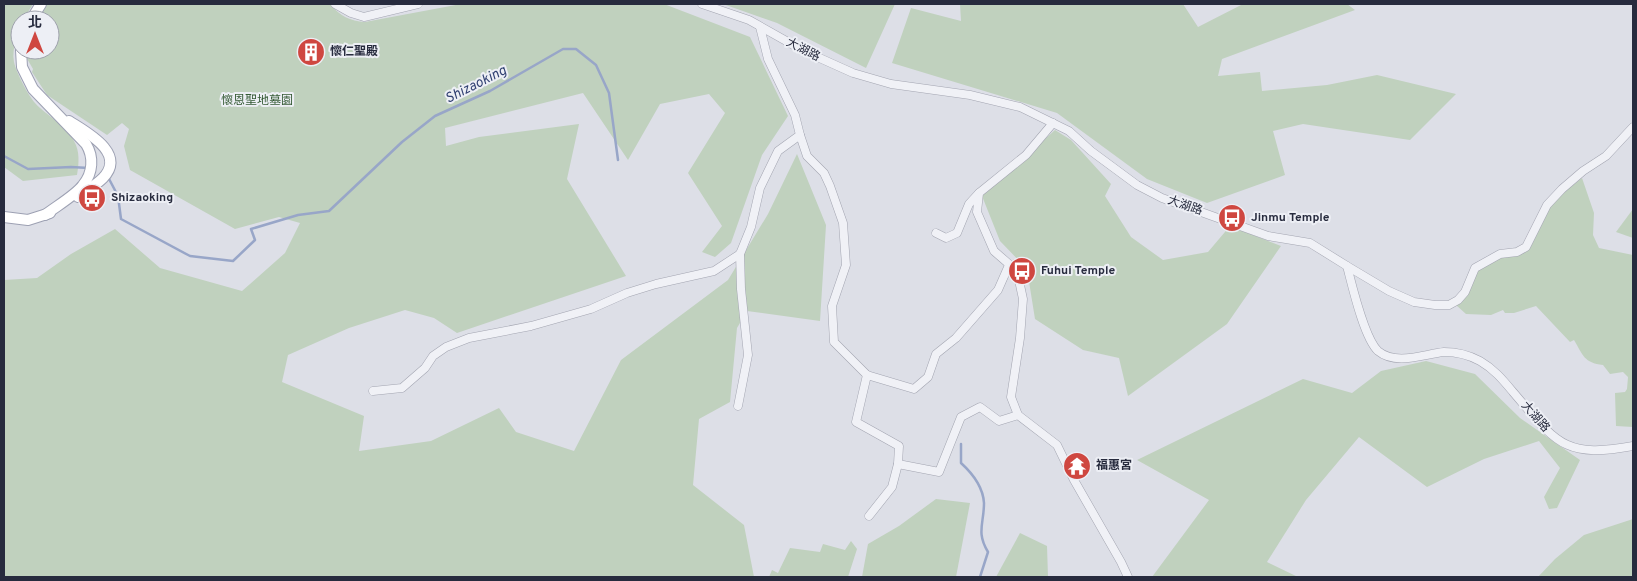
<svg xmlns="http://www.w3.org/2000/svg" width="1637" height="581" font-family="Overpass,'Noto Sans TC',sans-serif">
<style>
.green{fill:#c0d1be}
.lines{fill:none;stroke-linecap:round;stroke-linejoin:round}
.stream{stroke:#98a6c8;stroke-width:2.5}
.minor-casing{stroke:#a3a5b1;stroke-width:9}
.major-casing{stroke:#9da1b3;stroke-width:12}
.minor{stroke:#f0f1f6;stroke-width:8}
.major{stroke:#fff;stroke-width:10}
.labels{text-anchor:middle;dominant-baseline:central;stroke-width:4;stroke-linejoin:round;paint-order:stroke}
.street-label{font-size:12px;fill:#272b3e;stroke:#edeff5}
.poi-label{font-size:12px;font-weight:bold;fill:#272b3e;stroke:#edeff5;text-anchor:start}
.park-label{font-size:12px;fill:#345a34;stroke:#edeff5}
.water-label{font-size:14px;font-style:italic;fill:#314172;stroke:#edeff5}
</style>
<rect width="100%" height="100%" fill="#dddfe7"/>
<g class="green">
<path d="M4,4H33L23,20H20C20,34 11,47 14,62C16,72 28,95 35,103C47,116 66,125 74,141C80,151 79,164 77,175L23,181L4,167Z"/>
<path d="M46,4H330C340,16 350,21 365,22L461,4H664L750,37L788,116L762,155L731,243L715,257L702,252L722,226L688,173L725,113L709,94L660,104L628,160L583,93L445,128L446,146L479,137L579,124L567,179L626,276L457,333L434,318L405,310L349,328L288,355L282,382L364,416L359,451L431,441L499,408L516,432L574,451L621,360L728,280L768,214L797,154L826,225L820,321L747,311L737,328L730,402L699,419L693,485L744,525L754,577H4V280L37,278L71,254L115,229L160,268L242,291L285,253L300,223L279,217L235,229L130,170L124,146L129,129L122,123L107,135L47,95L32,72L33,69L22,50H50V20H34Z"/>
<path d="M723,4H895L866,68L777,23Z"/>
<path d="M960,4H1183L1198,27L1243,4H1347L1355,10L1222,59L1218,76L1260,72L1262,91L1327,85L1377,75L1456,94L1410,140L1303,124L1273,131L1285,175L1207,203L1147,179L1057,113L892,63L911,8L961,21Z"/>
<path d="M1055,130L1071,140L1111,184L1105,196L1131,237L1163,260L1208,252L1230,226L1281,246L1227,324L1128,396L1119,358L1083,350L1035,319L1027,269L1000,241L982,196Z"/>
<path d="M1582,178L1594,213L1593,235L1599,248L1633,255V427L1616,426L1615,393L1625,392L1627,389L1628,377L1623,372L1610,374L1603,365C1584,363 1583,355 1574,340L1570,342L1536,306L1514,313H1505L1503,310L1491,315L1466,314L1456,305L1478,269L1502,257L1518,256L1528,248L1554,200Z"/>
<path d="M1633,209V238L1616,232Z"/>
<path d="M1426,361L1475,374L1520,418L1580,460L1557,508L1549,509L1544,497L1560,468L1539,441L1484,459L1427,487L1359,437L1306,500L1267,562L1298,577H1152L1209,500L1137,460L1303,379L1352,393L1381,371Z"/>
<path d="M936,499L970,503L956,577H862L868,544L899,526Z"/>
<path d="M1633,519V577H1538L1555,559L1584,535Z"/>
<path d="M1020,533L1047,546L1048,577H996Z"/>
<path d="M851,541L857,549L848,577H769L772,570L778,573L790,548L820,552L823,544L845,550Z"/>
</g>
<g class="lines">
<g class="stream">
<path d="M4,156L28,169L71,167L89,168"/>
<path d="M108,177L118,196L121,219L190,256L233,261L255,240L251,229L298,215L329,211L402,142L435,116L490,91L563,49H576L596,65L609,93L618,160"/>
<path d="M961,444V463C972,473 983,486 984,503C984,524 976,532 988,552L980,577"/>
</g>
<g class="minor-casing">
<g id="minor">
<path d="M335,4L351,13L364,17L418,4"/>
<path d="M702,4L749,20L804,51L853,73L891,84L970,95L1020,107L1069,131L1091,151L1137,185L1162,198L1268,236L1310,243L1347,266C1352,285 1364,338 1378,351C1396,366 1424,354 1444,352C1457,352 1469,355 1480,361C1494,369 1503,380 1513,392C1556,442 1563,459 1633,446"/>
<path d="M1053,123L1026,155L979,193L977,212L994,251L1017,271L1023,299L1020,338L1011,397L1018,415L1057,445L1074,480L1121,562L1128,577"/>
<path d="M800,135L807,156L824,173L830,186L843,223L846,265L832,306L834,342L867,375L914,389L928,377L936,354L956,338L998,290L1009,265"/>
<path d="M936,233L946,238L957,233L969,204L979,193"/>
<path d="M1347,266L1389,291L1414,302L1435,305H1449L1458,300L1465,292L1475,268L1500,254L1517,252L1526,247L1547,205L1562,189L1583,171L1606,156L1633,127"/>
<path d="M867,375L856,422L899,446L898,464L892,487L869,516"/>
<path d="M373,391L402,388L425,368L433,356L446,347L469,338L531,326L591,309L627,293L656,284L714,271L740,254L751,227L760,188L778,151L800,135L795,115L768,59L760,27"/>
<path d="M738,406L748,355L741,289L740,254"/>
<path d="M898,464L939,472L961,417L980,407L999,421L1018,415"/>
</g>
</g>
<g class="major-casing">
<g id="major">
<path d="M31,20L41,4"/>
<path d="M21,50L22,67L33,89L86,144C94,157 93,173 83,185C76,195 55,207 45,215"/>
<path d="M69,121C86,132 127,153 103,178C96,185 86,191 78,197"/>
<path d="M4,217L28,220L50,213"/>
</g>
</g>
<use href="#minor" class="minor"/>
<use href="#major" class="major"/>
</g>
<defs>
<g id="building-disc" transform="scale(1.4375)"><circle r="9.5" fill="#cf4740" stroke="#edeff5"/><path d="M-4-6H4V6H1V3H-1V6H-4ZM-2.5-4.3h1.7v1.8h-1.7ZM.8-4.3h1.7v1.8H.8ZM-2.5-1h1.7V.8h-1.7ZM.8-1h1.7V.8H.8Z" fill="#fff"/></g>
<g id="bus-disc" transform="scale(1.4375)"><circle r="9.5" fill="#cf4740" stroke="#edeff5"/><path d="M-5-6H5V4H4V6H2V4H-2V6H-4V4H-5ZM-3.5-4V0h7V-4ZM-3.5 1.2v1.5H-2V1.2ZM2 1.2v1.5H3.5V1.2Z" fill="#fff"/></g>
<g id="temple-disc" transform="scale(1.4375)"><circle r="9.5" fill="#cf4740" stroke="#edeff5"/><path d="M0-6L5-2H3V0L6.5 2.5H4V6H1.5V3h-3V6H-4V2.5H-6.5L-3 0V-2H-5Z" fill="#fff"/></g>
</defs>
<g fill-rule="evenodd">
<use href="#building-disc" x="311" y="52"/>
<use href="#bus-disc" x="92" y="198"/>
<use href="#bus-disc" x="1232" y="218"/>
<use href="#bus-disc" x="1022" y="271"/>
<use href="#temple-disc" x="1077" y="466"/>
</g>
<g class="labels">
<g class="street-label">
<text transform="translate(803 50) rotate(27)">大湖路</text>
<text transform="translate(1185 206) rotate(19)">大湖路</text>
<text transform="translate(1535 417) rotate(49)">大湖路</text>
</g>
<g class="poi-label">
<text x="330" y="52">懷仁聖殿</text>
<text x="111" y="198">Shizaoking</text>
<text x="1251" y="218">Jinmu Temple</text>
<text x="1041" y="271">Fuhui Temple</text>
<text x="1096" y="466">福惠宮</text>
</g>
<g class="park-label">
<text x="257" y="101">懷恩聖地墓園</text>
</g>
<g class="water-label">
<text transform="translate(476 85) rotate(-27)">Shizaoking</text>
</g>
</g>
<rect width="1637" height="581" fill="none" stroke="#272b3e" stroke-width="10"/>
<g transform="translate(35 35)"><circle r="24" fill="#edeff5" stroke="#9ea1ac"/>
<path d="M0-4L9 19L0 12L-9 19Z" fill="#cf4740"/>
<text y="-8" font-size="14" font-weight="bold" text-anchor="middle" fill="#272b3e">北</text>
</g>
</svg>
